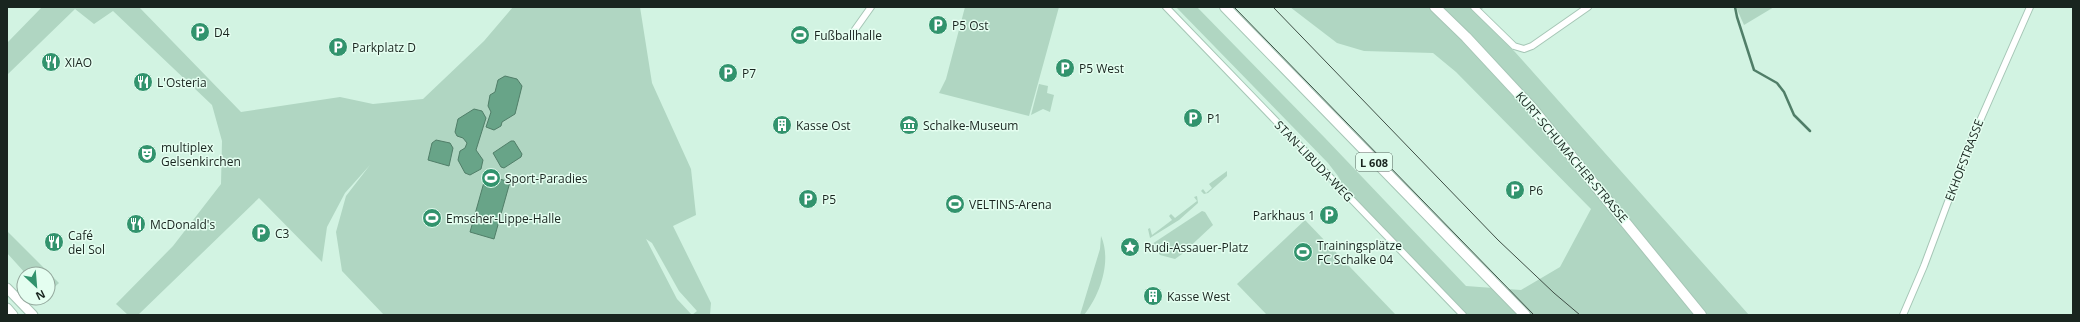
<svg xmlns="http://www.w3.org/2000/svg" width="2080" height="322" font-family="'Open Sans',sans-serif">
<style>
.green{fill:#b0d6c2;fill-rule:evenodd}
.water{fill:#68a488;stroke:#507e68}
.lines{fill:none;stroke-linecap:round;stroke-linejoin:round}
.stream{stroke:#507e68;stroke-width:2.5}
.minor-casing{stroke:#a6c6b6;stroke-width:8}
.secondary-casing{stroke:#a6c6b6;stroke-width:11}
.primary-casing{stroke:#a6c6b6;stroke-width:12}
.minor{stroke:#fff;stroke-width:6}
.secondary{stroke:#fff;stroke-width:9}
.primary{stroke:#fff;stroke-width:10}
.tram{stroke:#3e4e45;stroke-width:1}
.labels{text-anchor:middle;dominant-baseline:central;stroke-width:3;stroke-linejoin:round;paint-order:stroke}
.shield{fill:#e4fef0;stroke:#56665e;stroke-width:1}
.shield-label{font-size:11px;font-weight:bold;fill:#19251f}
.poi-label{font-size:12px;fill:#19251f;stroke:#e4fef0;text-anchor:start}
.street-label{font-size:12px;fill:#19251f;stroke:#e4fef0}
</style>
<rect width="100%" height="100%" fill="#d2f3e2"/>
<g class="green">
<path d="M42,7H139L241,112L340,97L373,104L423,99L484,41L513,7H640L652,83L691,169L696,215L673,226L711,303L710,315H384L342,271L336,232L346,196L370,165L345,193L327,227L322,262L259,198L138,315H128L116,304L173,246L221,184L222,141L212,105L113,11L94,24L75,9L7,75V43ZM646,239L652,243L679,291L697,311L692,315L677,299Z"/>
<path d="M965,7H1059L1029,116L939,93L946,79Z"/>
<path d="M1176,7H1197L1325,138L1466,286L1521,290L1560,267L1591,209L1456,72L1433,53L1364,51L1337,43L1290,7H1484L1477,14L1515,52L1749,315H1463L1347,193L1338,176L1328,163Z"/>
<path d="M1736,7H1774L1744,25Z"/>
<path d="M1039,84L1048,86L1047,93L1054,95L1050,112L1043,109L1031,115Z"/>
<path d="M1227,171V176L1208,193L1204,194L1201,191L1203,189L1206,193L1212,188L1209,184Z"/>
<path d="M1197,196L1198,203L1179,220L1150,238L1148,229L1150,228L1152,235L1172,220L1169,216L1171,214L1175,218L1197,201L1194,197Z"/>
<path d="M1202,211L1205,212L1213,225L1182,254L1175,259L1160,255L1152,244Z"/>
<path d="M1305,220L1396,315H1267L1237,284Z"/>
<path d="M7,231L59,283L48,293V274H26L7,253Z"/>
<path d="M1101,236C1112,261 1100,295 1084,315H1080L1100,249Z"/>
</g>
<g class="water">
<path d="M505,76L517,79L522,86L515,114L502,122L501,126L494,130L486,127L491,112L488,106L490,95L495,92L498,80Z"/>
<path d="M474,109L482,111L486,118L476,150L483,160L481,169L470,175L465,173L458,160L460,151L465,148L467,143L463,138L457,136L455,132L458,119Z"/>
<path d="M436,140L450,143L453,148L449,166L428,160L432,143Z"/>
<path d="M511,141H514L522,154L521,157L504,168L501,167L493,153Z"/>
<path d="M486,175L510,182L494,239L470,232Z"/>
</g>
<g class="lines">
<path class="stream" d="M1735,7L1737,17L1754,70L1777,83L1784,92L1794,115L1810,131"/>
<g class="minor-casing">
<g id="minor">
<path d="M1166,7L1463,315"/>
<path d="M1474,7L1514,46L1524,49L1532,46L1588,7"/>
<path d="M854,31L871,7"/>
<path d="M1903,315L1924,266L1968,148L2030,7"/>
</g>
</g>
<g class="secondary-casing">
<g id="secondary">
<path d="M7,288L33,315"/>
<path d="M7,308L13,315"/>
</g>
</g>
<g class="primary-casing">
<g id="primary">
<path d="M1225,7L1525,315"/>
<path d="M1435,7L1466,37L1532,108L1701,315"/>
</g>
</g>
<use href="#minor" class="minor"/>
<use href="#secondary" class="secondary"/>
<use href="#primary" class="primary"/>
<g class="tram">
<path d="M1234,7L1534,315"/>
<path d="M1273,7L1498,240L1554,293L1580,315"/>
</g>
</g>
<defs>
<g id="parking-disc" transform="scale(1)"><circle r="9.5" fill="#32936d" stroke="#e4fef0"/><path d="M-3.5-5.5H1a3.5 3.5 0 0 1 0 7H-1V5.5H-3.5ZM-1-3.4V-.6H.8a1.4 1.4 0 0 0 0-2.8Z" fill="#fff"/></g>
<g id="stadium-disc" transform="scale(1)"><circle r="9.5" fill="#32936d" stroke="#e4fef0"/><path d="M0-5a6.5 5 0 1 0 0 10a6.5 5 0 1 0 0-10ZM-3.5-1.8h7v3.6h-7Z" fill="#fff"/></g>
<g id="restaurant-disc" transform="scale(1)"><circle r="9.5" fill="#32936d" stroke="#e4fef0"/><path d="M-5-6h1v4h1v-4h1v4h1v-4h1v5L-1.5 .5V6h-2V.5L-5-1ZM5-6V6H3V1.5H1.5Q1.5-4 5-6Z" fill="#fff"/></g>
<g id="building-disc" transform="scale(1)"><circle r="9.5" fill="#32936d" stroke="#e4fef0"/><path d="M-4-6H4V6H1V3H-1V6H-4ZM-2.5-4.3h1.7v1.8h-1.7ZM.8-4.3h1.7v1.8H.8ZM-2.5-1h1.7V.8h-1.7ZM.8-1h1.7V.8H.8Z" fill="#fff"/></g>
<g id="museum-disc" transform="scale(1)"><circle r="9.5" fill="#32936d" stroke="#e4fef0"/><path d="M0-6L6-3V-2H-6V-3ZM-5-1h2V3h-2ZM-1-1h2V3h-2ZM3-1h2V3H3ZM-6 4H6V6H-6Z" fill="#fff"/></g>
<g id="theatre-disc" transform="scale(1)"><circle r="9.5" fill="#32936d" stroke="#e4fef0"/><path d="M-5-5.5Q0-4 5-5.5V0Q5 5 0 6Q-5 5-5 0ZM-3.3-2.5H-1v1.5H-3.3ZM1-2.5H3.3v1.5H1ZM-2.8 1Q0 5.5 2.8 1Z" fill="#fff"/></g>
<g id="sight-disc" transform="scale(1)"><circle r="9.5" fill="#32936d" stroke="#e4fef0"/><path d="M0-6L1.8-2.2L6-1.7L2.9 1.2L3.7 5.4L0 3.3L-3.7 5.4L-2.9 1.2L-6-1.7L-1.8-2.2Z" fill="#fff"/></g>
</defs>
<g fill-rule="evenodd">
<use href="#parking-disc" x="938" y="25"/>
<use href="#parking-disc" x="200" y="32"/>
<use href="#stadium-disc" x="800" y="35"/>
<use href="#parking-disc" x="338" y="47"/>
<use href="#restaurant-disc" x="51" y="62"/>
<use href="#parking-disc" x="1065" y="68"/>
<use href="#parking-disc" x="728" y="73"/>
<use href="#restaurant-disc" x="143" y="82"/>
<use href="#parking-disc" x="1193" y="118"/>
<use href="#building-disc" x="782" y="125"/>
<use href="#museum-disc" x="909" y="125"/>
<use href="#theatre-disc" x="147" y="154"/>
<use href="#stadium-disc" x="491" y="178"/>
<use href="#parking-disc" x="1515" y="190"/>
<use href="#parking-disc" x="808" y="199"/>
<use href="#stadium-disc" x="955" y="204"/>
<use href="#parking-disc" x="1329" y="215"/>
<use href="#stadium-disc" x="432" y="218"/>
<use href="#restaurant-disc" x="136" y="224"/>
<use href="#parking-disc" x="261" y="233"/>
<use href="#restaurant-disc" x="54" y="242"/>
<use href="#sight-disc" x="1130" y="247"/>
<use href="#stadium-disc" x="1303" y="252"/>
<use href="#building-disc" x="1153" y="296"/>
</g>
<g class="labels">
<rect class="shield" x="1356" y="153" width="36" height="18" rx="3"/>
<g class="shield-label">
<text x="1374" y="162">L 608</text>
</g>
<g class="poi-label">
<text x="952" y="25">P5 Ost</text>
<text x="214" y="32">D4</text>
<text x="814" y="35">Fußballhalle</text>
<text x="352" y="47">Parkplatz D</text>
<text x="65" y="62">XIAO</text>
<text x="1079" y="68">P5 West</text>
<text x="742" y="73">P7</text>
<text x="157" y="82">L'Osteria</text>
<text x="1207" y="118">P1</text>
<text x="796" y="125">Kasse Ost</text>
<text x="923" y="125">Schalke-Museum</text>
<text x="161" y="147">multiplex<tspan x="161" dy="14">Gelsenkirchen</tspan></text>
<text x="505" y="178">Sport-Paradies</text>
<text x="1529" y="190">P6</text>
<text x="822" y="199">P5</text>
<text x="969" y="204">VELTINS-Arena</text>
<text x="1315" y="215" text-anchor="end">Parkhaus 1</text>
<text x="446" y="218">Emscher-Lippe-Halle</text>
<text x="150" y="224">McDonald's</text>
<text x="275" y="233">C3</text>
<text x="68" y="235">Café<tspan x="68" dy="14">del Sol</tspan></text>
<text x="1317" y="245">Trainingsplätze<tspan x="1317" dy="14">FC Schalke 04</tspan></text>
<text x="1144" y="247">Rudi-Assauer-Platz</text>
<text x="1167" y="296">Kasse West</text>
</g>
<g class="street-label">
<text transform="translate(1572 157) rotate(50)">KURT-SCHUMACHER-STRASSE</text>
<text transform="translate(1964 160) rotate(-69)">EKHOFSTRASSE</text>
<text transform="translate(1314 161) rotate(46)">STAN-LIBUDA-WEG</text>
</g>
</g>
<rect width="2080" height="322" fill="none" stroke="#19251f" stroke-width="16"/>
<g transform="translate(36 286) rotate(154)"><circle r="19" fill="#e4fef0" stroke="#93a79c"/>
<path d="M0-3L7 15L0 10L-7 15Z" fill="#32936d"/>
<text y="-6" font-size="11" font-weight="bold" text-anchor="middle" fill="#19251f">N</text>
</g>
</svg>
